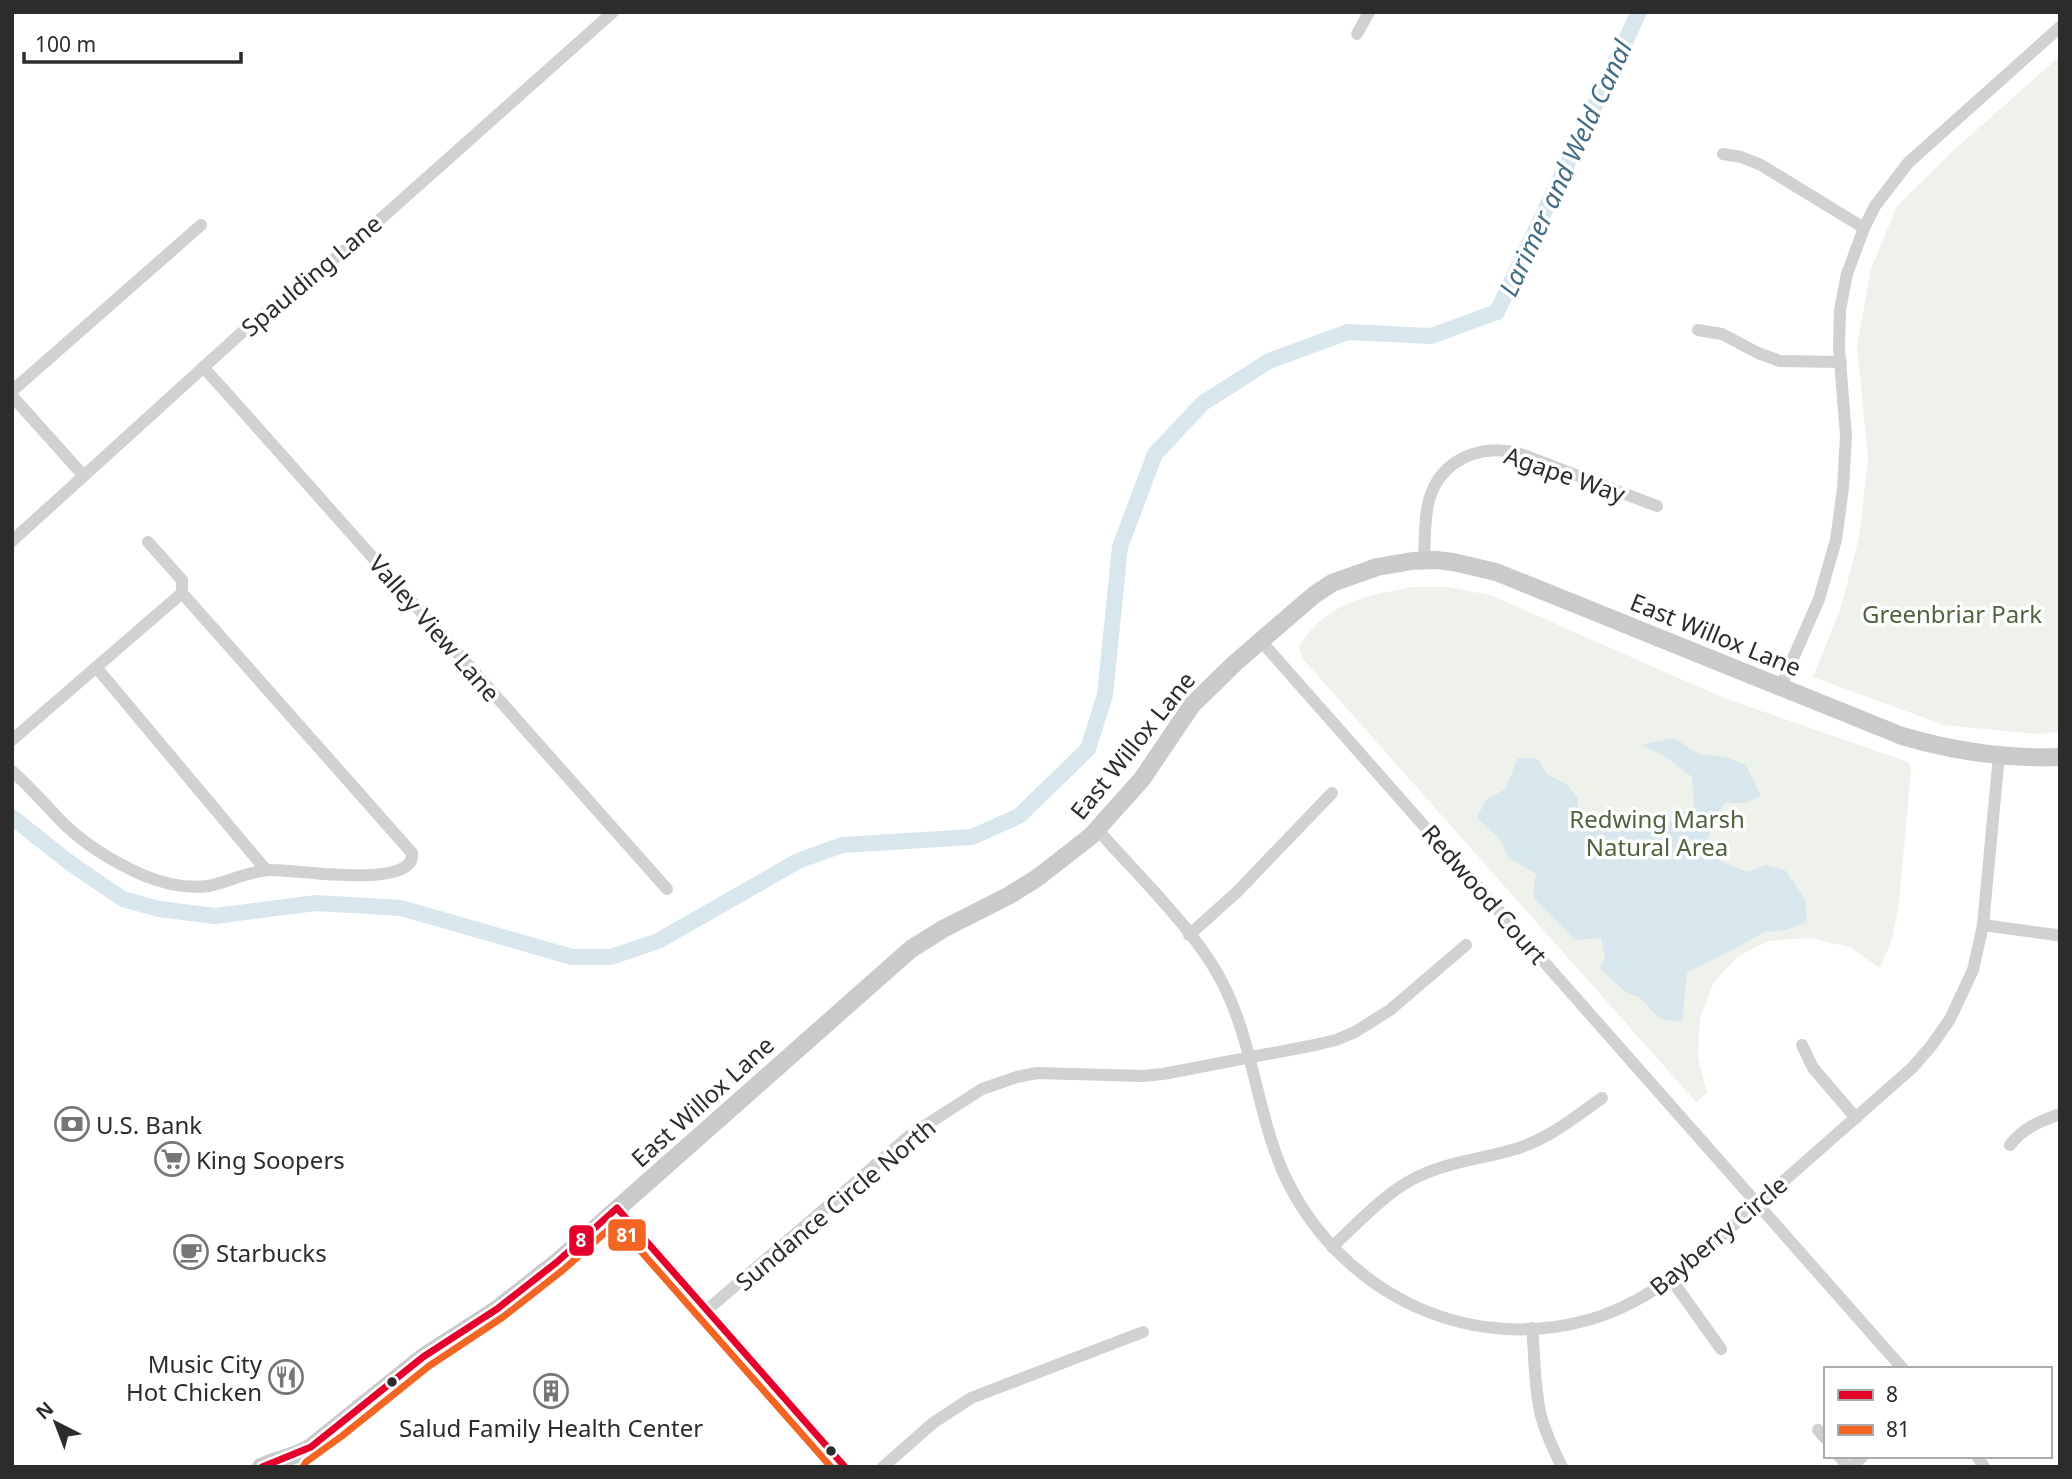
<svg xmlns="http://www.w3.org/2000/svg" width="2072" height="1479" font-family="'Noto Sans',sans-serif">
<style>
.green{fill:#eff2eb}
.water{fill:#d8e6ee}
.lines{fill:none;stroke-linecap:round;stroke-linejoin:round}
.canal{stroke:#d8e6ee;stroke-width:16}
.minor{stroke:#d1d1d1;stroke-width:12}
.secondary{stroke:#cacaca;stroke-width:18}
.bus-1-casing{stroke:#fff;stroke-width:12}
.bus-2-casing{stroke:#fff;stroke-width:12}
.bus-1{stroke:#e4002b;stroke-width:7}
.bus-2{stroke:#f26522;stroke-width:7}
.bus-dot{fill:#2c2c2c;stroke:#fff;stroke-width:2.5}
.labels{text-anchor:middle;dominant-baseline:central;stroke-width:7;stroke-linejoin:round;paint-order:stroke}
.street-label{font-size:24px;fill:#2c2c2c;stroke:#fff}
.park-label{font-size:24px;fill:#50623e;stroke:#fff}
.poi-label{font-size:24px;fill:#2c2c2c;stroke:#fff;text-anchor:start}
.water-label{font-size:26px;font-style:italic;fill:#436c85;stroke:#fff}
.line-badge{stroke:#fff;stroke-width:2.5}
.badge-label{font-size:19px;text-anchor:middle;font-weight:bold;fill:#fff}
</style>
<rect width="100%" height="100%" fill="#fff"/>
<g class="green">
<path d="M2060,56V732L2036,734L1944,725L1813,677L1840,610L1859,538L1868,459L1857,345L1871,269L1897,206L1956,148Z"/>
<path d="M1412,587H1448L1490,595L1724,698L1908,762L1911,770L1899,904L1892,939L1880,968L1849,947L1811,938L1768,941L1737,957L1714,982L1700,1018L1698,1057L1707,1093L1696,1102L1302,658L1299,646C1329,601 1363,597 1412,587Z"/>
</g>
<path class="water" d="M1674,738L1699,754L1725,757L1746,765L1761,796L1745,803H1725L1716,816L1706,844L1721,861L1747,872L1766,865L1785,870L1805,899L1807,922L1786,930L1764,932L1735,949L1687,972L1682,1022L1660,1019L1639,997L1627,993L1600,969L1605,957L1601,938L1575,940L1533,897L1536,874L1509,858L1500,839L1477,818L1485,801L1505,789L1518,758L1538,759L1547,774L1568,785L1578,799V818L1593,826L1635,818L1650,814L1667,824L1694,805L1692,777L1663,755L1641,745Z"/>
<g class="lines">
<path class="canal" d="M12,817L70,863L123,899L159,909L215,916L316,903L401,908L572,957H611L658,941L798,861L842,845L972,837L1019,816L1088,749L1105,695L1120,547L1155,454L1203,403L1269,361L1348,332L1431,336L1497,312L1639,12"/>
<g class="minor">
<path d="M1357,34L1369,12"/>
<path d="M1723,154L1741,157L1761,165L1864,228"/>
<path d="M1698,330L1722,334L1758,353L1780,361L1841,362"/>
<path d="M203,367L224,390L667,889"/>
<path d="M12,391L201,225"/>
<path d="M12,396L83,475"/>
<path d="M12,541L249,326L349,247L613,12"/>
<path d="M148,542L182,580V593"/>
<path d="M1424,561C1425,541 1424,519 1429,500C1441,459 1480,444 1518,453L1657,506"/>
<path d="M1261,641L1903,1369"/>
<path d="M96,667L266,870"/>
<path d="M1781,686L1819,599L1836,540L1843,488L1846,436L1839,347L1840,310L1847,274L1864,228L1875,206L1908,163L2060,27"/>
<path d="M12,740L182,593"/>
<path d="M12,771C30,787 45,804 61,821C84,844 115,863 145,876C165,884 186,889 208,886C229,882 248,871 270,870C293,869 416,891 412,853L182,593"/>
<path d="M1098,830C1138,876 1197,931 1224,986C1253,1044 1257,1112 1283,1172C1336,1289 1462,1355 1588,1320C1621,1311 1649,1294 1677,1275L1912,1068L1932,1045L1950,1019L1973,970L1983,925L1999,755"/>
<path d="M1983,925L2056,935"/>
<path d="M1189,935L1237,892L1332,793"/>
<path d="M1802,1045L1813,1068L1856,1118"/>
<path d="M2010,1145C2024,1127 2039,1122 2060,1114"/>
<path d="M617,1208L845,1467"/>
<path d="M1332,1247C1357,1224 1385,1193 1415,1178C1448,1161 1484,1159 1519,1148C1551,1137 1575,1117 1602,1098"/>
<path d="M1671,1279L1721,1349"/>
<path d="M707,1310L909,1136L982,1089L1017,1077L1037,1073L1143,1076L1163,1074L1315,1045L1336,1040L1355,1032L1390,1010L1466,945"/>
<path d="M1532,1328C1535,1357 1534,1388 1541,1416C1546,1434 1554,1451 1562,1467"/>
<path d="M1818,1430L1825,1438"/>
<path d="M1839,1456L1848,1467"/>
<path d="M1977,1456L1984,1467"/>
<path d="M883,1467L933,1423L971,1398L1143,1332"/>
<path d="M1852,1467L1863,1456"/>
</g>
<path class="secondary" d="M261,1467C278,1459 296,1457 311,1447L423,1357L497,1309L557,1262L911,949L943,929L1008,896L1037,878L1091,836L1142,779L1192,705L1235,663L1314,595L1332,583L1377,567L1412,561L1437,560L1453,562L1496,572L1902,736C1953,751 2006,759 2060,757"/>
<g class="bus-1-casing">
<path id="bus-1" d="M262,1467L311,1447L423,1357L497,1309L557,1262L617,1208L845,1467"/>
</g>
<g class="bus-2-casing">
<path id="bus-2" d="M303,1467L306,1462L342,1436L429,1366L503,1317L563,1270L616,1223L831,1467"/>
</g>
<use href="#bus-1" class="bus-1"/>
<use href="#bus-2" class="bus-2"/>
</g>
<defs>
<g id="bank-ring" transform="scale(1.75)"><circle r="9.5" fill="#fff" stroke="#767676" stroke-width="1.5"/><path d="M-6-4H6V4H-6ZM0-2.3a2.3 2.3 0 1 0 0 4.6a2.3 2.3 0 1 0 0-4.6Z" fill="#767676"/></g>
<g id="supermarket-ring" transform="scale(1.75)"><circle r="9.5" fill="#fff" stroke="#767676" stroke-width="1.5"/><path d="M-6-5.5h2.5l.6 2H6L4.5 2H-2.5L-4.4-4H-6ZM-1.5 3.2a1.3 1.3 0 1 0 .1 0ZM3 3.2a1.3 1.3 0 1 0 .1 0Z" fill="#767676"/></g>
<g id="cafe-ring" transform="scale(1.75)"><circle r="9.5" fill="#fff" stroke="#767676" stroke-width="1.5"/><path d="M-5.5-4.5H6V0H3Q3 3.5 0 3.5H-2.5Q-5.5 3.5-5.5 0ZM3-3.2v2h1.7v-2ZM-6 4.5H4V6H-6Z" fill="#767676"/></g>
<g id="restaurant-ring" transform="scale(1.75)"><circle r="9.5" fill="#fff" stroke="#767676" stroke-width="1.5"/><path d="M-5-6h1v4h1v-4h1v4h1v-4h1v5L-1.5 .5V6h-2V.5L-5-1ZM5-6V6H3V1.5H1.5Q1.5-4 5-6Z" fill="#767676"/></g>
<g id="building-ring" transform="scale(1.75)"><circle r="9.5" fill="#fff" stroke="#767676" stroke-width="1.5"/><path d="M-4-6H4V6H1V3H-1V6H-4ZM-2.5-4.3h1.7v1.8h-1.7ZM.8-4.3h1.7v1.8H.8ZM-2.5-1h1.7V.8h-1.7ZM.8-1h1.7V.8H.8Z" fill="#767676"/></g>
</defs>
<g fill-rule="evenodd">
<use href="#bank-ring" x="72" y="1124"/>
<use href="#supermarket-ring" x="172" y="1159"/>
<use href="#cafe-ring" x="191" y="1252"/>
<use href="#restaurant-ring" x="286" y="1377"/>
<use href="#building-ring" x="551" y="1391"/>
</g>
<g class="bus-dot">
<circle cx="392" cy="1382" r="6"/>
<circle cx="831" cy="1451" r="6"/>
</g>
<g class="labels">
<g class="street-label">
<text transform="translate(311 275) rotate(-40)">Spaulding Lane</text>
<text transform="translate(1565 474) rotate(19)">Agape Way</text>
<text transform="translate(435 628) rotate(49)">Valley View Lane</text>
<text transform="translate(1716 634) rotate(22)">East Willox Lane</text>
<text transform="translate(1132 745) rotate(-51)">East Willox Lane</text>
<text transform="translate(1485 894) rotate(49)">Redwood Court</text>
<text transform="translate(702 1101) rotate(-42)">East Willox Lane</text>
<text transform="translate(835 1204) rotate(-40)">Sundance Circle North</text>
<text transform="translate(1718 1235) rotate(-40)">Bayberry Circle</text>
</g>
<g class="park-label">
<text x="1952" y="613">Greenbriar Park</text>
<text x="1657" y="818">Redwing Marsh<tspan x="1657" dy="28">Natural Area</tspan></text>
</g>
<g class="poi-label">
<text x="96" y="1124">U.S. Bank</text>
<text x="196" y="1159">King Soopers</text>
<text x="216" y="1252">Starbucks</text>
<text x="262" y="1363" text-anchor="end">Music City<tspan x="262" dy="28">Hot Chicken</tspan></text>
<text x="551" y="1427" text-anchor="middle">Salud Family Health Center</text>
</g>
<g class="water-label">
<text transform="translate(1565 168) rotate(-65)">Larimer and Weld Canal</text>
</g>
</g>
<g class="line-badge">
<rect x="607" y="1218" width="40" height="34" rx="7" fill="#f26522"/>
<rect x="568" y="1224" width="27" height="33" rx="7" fill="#e4002b"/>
</g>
<g class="badge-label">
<text x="627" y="1242">81</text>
<text x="581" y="1247">8</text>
</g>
<rect width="2072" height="1479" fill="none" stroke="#2c2c2c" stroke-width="28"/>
<rect x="1824" y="1367" width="228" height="91" fill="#ffffff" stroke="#ababab" stroke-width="2"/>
<rect x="1838" y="1390" width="35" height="10" fill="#e4002b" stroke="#ababab" stroke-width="2"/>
<text x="1886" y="1402" font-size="21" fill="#2c2c2c">8</text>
<rect x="1838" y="1425" width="35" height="10" fill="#f26522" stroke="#ababab" stroke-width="2"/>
<text x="1886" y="1437" font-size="21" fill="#2c2c2c">81</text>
<g transform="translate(56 1423) rotate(318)" stroke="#ffffff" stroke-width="5" paint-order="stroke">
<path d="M0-5L12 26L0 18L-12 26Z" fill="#2c2c2c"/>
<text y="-10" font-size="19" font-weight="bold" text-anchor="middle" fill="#2c2c2c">N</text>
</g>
<path d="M24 52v10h217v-10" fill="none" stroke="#2c2c2c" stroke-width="3.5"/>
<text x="35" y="52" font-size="21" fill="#2c2c2c" stroke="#ffffff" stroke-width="5" paint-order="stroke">100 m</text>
</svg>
